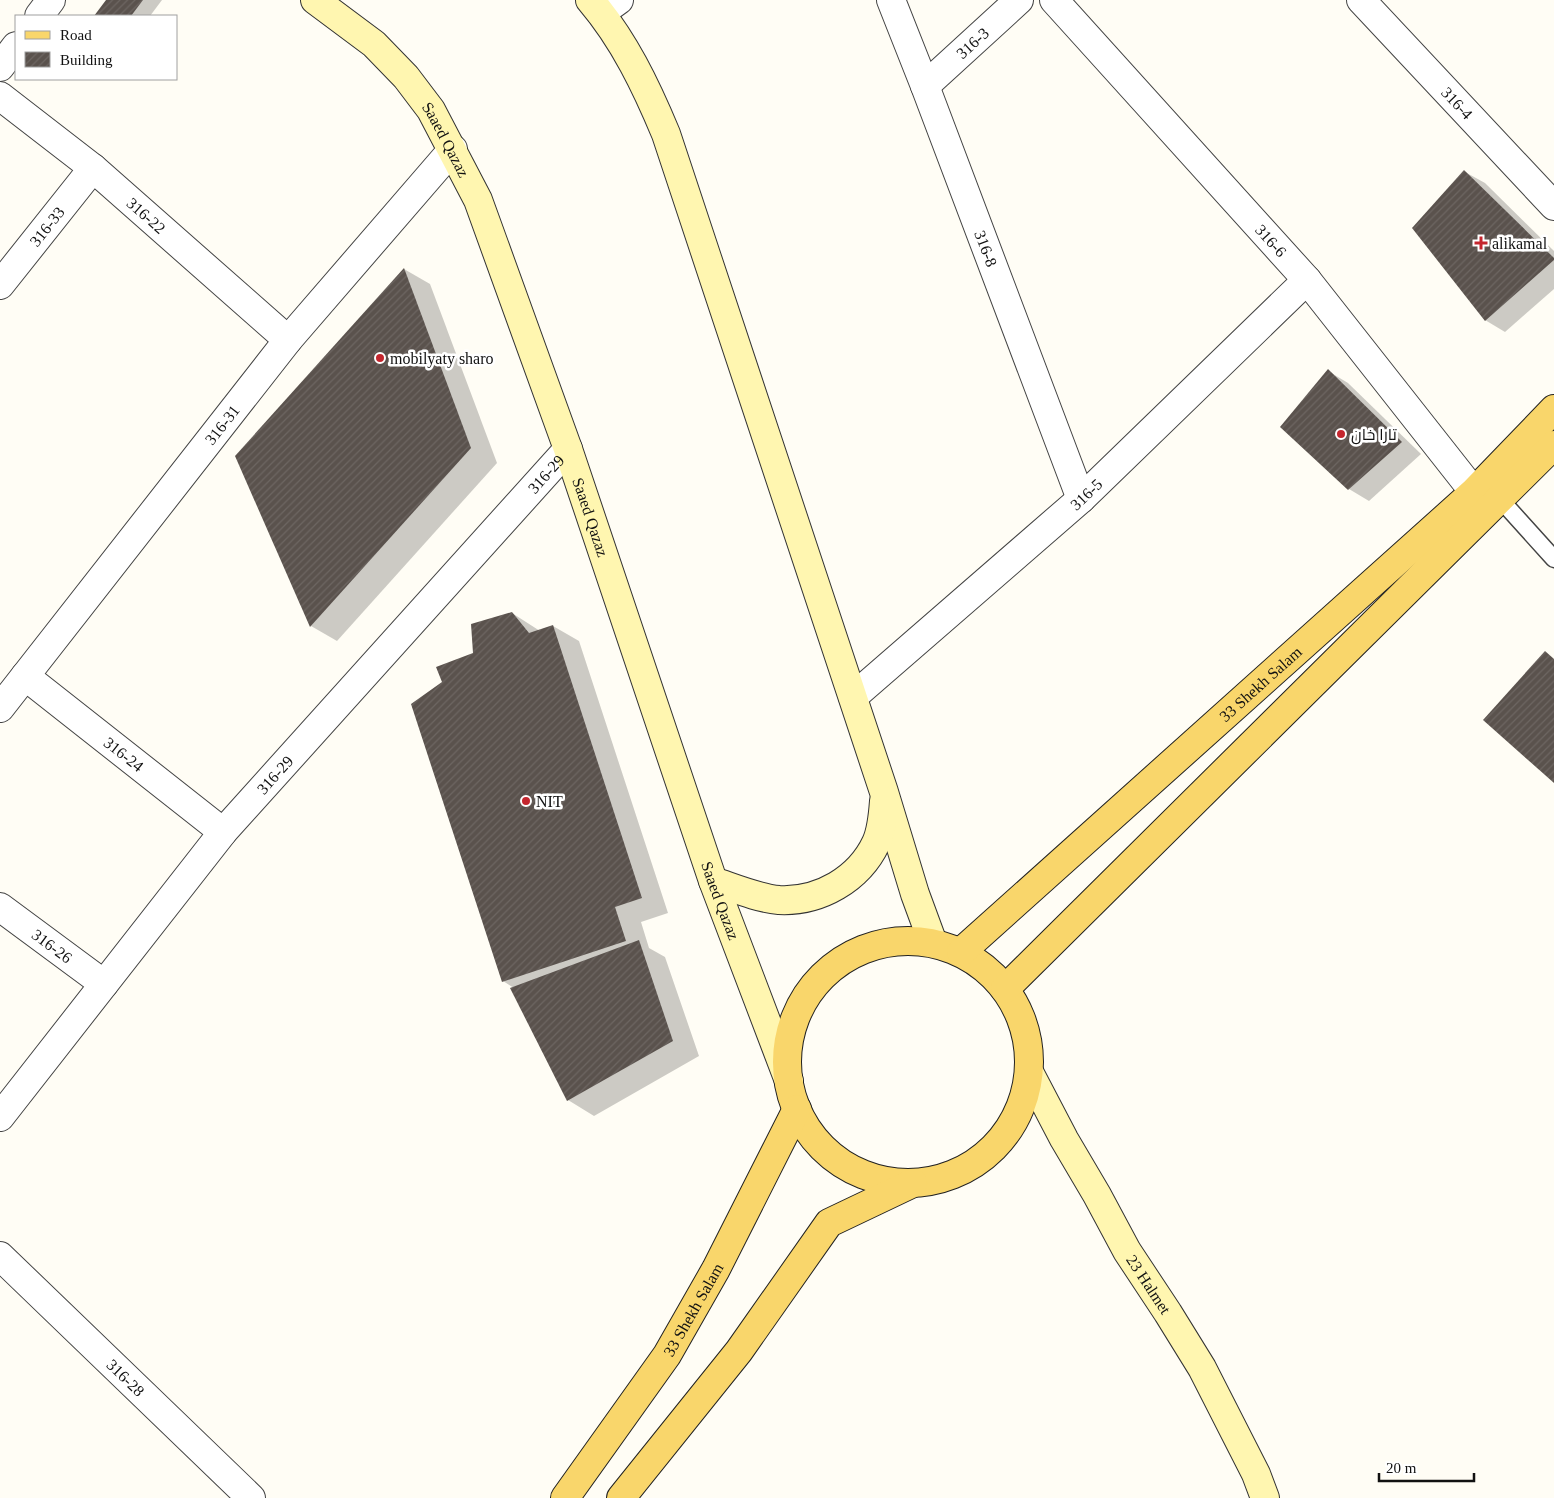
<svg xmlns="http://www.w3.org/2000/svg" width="1554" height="1498" font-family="'Times New Roman',Cairo,serif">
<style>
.shadow{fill:#0003}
.building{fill:url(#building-hatch)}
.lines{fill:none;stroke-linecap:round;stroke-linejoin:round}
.lane-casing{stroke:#444;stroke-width:19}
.street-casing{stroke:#444;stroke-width:30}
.secondary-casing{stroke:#333;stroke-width:30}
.primary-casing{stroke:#222;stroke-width:30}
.lane{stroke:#fff;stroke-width:16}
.street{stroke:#fff;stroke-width:28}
.secondary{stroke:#fff6b0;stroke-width:28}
.primary{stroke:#f9d66b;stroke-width:28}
.poi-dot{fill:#c4262e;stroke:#fff;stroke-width:2}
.labels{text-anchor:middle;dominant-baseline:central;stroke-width:5;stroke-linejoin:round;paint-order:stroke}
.street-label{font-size:16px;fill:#111;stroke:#fff}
.poi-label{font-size:16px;fill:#111;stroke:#fff;text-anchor:start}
</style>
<defs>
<pattern id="building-hatch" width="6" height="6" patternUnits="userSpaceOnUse" patternTransform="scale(1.25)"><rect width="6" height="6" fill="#5a524d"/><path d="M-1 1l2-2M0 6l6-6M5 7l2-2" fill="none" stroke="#6d6662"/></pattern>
</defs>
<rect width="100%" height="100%" fill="#fffdf5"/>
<g class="shadow">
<path d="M108,0H162L150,16H95Z"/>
<path d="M1465,172L1485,183L1554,251V289L1505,332L1485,320Z"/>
<path d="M404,269L430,284L497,463L337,641L311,626Z"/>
<path d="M1328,371L1348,383L1421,454L1369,501L1349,489L1282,427Z"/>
<path d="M512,613L540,631L553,626L579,641L668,913L641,922L649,948L665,957L699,1056L594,1116L568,1100L514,988L503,981L443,682L474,654Z"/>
</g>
<g class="building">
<path d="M106,0H143L131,16H94Z"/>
<path d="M1464,170L1554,258V260L1485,321L1412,228Z"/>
<path d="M404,268L471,448L310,627L235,456Z"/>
<path d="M1328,369L1402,442L1348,490L1280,427Z"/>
<path d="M512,612L529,633L553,625L642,898L615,907L626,941L502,982L411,704L442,682L436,667L473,653L471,624Z"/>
<path d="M1545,651L1554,659V783L1483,720Z"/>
<path d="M639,940L673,1041L567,1101L510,988Z"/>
</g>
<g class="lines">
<g class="lane-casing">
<path id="lane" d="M1500,499L1554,559"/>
</g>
<g class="street-casing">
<g id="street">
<path id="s1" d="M891,0L925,86L1081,499"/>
<path id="s2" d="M1054,0L1307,280L1474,492"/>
<path id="s3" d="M1361,0L1554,206"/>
<path d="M601,13L619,0"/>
<path d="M39,16L51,0"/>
<path d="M0,67L16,46"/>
<path id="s4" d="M925,86L1019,0"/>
<path id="s5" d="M0,96L93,168L288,340"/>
<path id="s6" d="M0,285L93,168"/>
<path id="s7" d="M25,676L223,832"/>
<path id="s8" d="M853,697L1081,499L1307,280"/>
<path id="s9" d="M0,708L288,340L453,149"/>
<path id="s10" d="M0,907L104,984"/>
<path id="s11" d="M0,1117L223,832L568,449"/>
<path id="s12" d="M0,1256L251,1498"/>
</g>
</g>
<g class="secondary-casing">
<g id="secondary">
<path id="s13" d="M315,0L374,44L406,77L431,110L478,200L568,449L713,881L789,1081"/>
<path d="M590,0C624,40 646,86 666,134L884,792L915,894L933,943"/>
<path d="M713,881C734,888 757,898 779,900C820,902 859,879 876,843C882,830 883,815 884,801"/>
<path id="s14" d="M1029,1072L1064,1139L1097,1195L1127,1251L1168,1313L1202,1368L1256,1474L1265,1498"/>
</g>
</g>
<g class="primary-casing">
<g id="primary">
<circle cx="908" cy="1062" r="121"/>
<path id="s15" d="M961,952L1474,492L1554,409"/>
<path d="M1005,989L1554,445"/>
<path id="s16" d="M565,1498L667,1355L716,1269L797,1109"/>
<path d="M621,1498L739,1351L829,1223L913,1183"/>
</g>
</g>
<use href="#lane" class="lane"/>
<use href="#street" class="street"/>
<use href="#secondary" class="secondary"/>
<use href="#primary" class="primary"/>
</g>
<g class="poi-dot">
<path d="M1478.5 235.5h5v5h5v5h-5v5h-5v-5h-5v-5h5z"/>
<circle cx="380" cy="358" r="5"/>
<circle cx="1341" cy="434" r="5"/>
<circle cx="526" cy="801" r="5"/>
</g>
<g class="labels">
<g class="street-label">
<text stroke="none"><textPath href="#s4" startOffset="64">316-3</textPath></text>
<text stroke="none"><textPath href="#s3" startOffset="141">316-4</textPath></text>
<text stroke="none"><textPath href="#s13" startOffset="194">Saaed Qazaz</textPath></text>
<text stroke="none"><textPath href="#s5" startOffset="189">316-22</textPath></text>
<text stroke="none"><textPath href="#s6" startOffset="75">316-33</textPath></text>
<text stroke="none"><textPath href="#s2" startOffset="324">316-6</textPath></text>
<text stroke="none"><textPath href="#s1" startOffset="266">316-8</textPath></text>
<text stroke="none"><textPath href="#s9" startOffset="360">316-31</textPath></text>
<text stroke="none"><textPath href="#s11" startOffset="844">316-29</textPath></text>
<text stroke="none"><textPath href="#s8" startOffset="309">316-5</textPath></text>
<text stroke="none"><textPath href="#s13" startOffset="599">Saaed Qazaz</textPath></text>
<text stroke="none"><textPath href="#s15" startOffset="402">33 Shekh Salam</textPath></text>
<text stroke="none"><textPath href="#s7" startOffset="126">316-24</textPath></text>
<text stroke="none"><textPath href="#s11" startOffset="439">316-29</textPath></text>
<text stroke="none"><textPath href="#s13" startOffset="1004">Saaed Qazaz</textPath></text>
<text stroke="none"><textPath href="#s10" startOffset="65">316-26</textPath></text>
<text stroke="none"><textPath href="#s14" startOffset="244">23 Halmet</textPath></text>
<text stroke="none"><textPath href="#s16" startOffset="228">33 Shekh Salam</textPath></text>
<text stroke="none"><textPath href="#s12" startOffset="175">316-28</textPath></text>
</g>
<g class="poi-label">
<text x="1492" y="243">alikamal</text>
<text x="390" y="358">mobilyaty sharo</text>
<text x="1351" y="434">تارا خان</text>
<text x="536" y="801">NIT</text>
</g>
</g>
<rect x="15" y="15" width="162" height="65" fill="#ffffff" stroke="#a0a0a0"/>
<rect x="25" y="31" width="25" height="8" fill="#f9d66b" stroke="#a0a0a0"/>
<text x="60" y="40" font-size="15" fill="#111111">Road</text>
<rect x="25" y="52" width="25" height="15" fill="url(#building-hatch)" stroke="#a0a0a0"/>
<text x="60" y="65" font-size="15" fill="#111111">Building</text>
<path d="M1379 1473v8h95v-8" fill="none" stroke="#111111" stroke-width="2.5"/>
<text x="1386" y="1473" font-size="15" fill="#111111" stroke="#ffffff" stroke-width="4" paint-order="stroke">20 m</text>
</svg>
